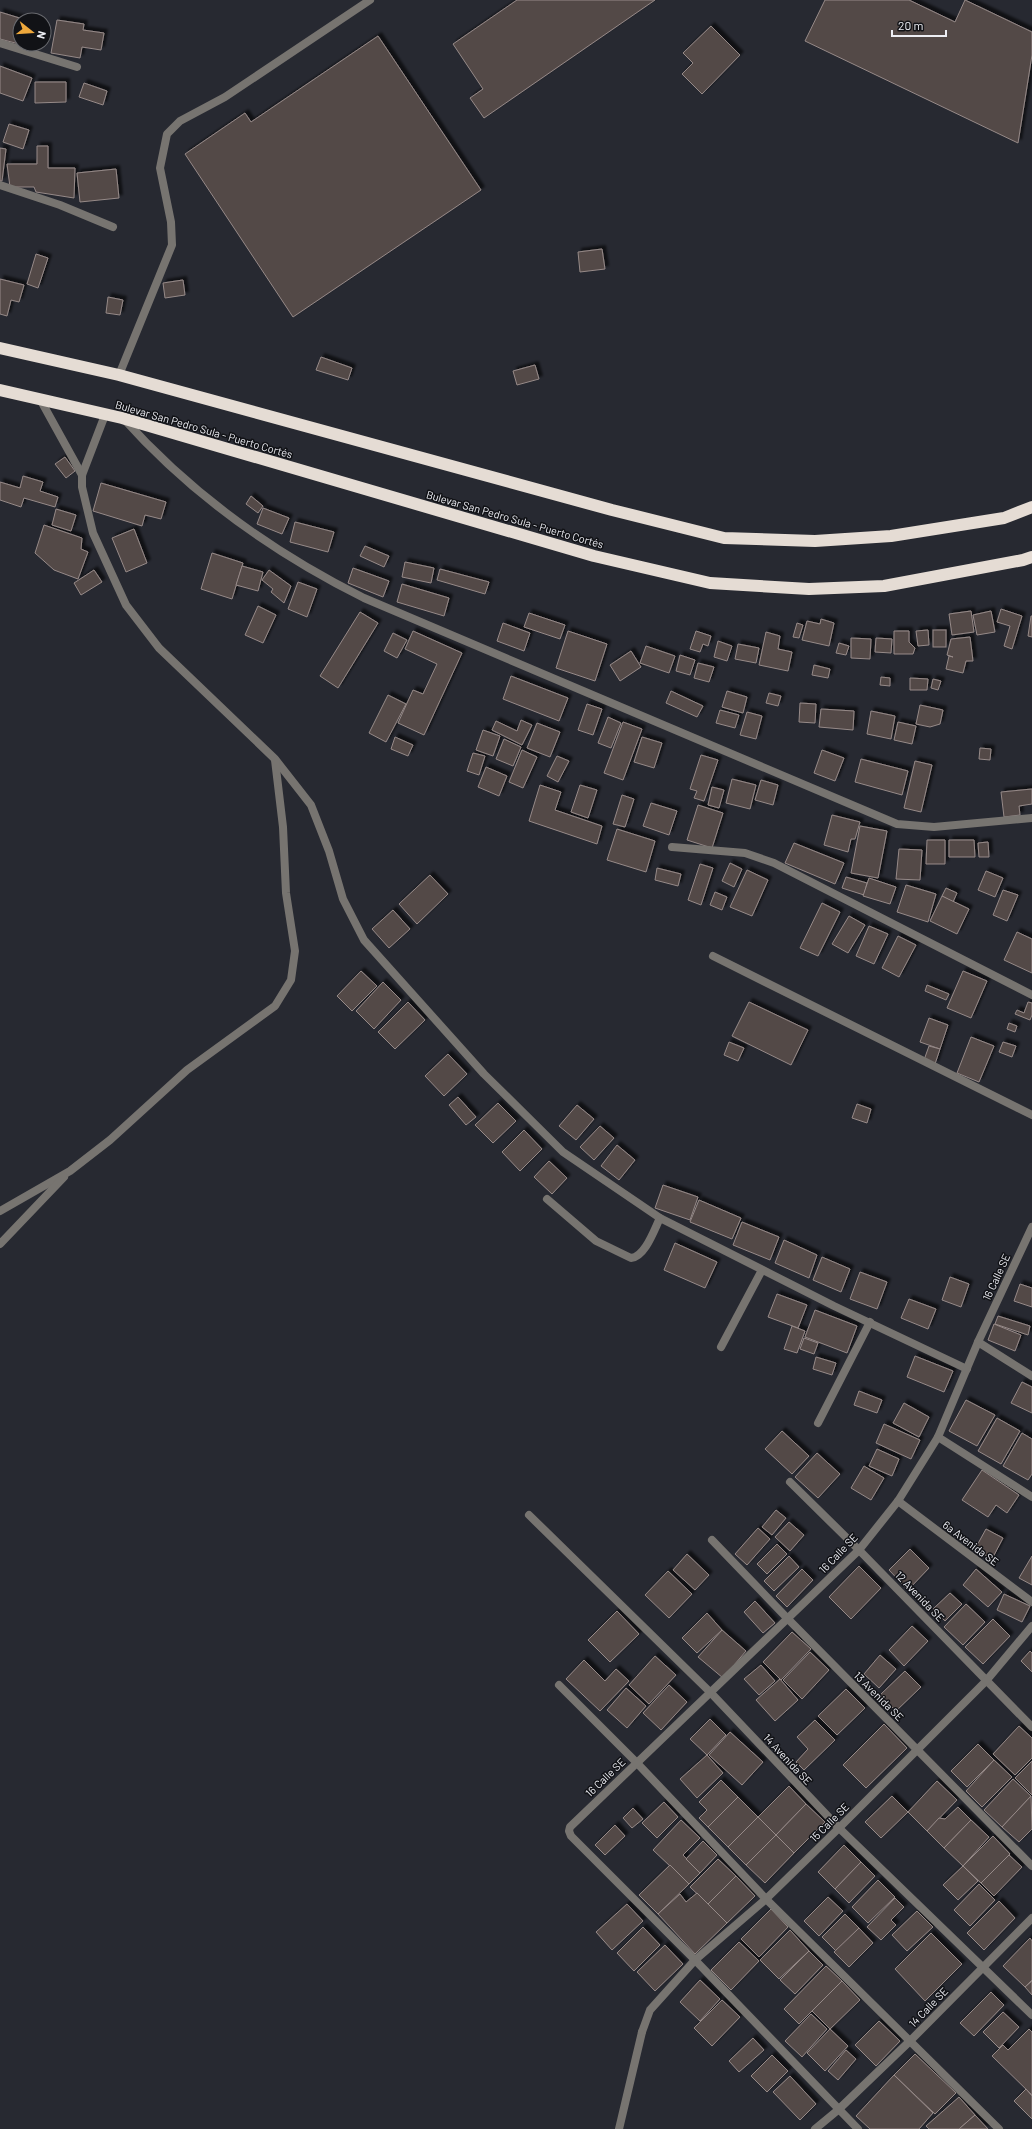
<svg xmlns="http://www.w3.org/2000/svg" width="1032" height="2129" font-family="Barlow,sans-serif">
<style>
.building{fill:#534847;stroke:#968a88;filter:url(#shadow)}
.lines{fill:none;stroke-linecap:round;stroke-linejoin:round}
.lane{stroke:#777470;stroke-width:8}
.street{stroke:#777470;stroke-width:8}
.highway{stroke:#e5dcd4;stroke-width:12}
.labels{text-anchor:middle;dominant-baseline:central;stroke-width:3;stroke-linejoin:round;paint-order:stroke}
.street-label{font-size:11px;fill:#edeef4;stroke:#111216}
</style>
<defs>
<filter id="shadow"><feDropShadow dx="3.5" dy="-3.5" stdDeviation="1" flood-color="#0009"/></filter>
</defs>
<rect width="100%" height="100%" fill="#272931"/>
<g class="building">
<path d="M517,0H655L484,118L470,98L483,89L453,44Z"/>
<path d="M825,0H909L955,22L965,0L1032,32V55L1018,143L805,41Z"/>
<path d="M0,12L26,20H20L19,44L0,39Z"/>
<path d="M57,20L84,24L83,30L104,33L101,50L82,47L80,58L51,53Z"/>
<path d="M711,26L740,55L702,94L682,74L693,63L683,53Z"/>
<path d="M378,36L481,190L293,317L185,154L245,113L251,122Z"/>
<path d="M0,66L32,78L23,101L0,93Z"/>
<path d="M35,82H66V102L35,103Z"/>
<path d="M84,83L107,91L103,105L79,97Z"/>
<path d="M9,124L29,130L23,149L3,142Z"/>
<path d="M37,146H48V168H75L74,198L36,192L34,187H10L7,164H37Z"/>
<path d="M0,148L6,149L2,181H0Z"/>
<path d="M116,169L119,198L80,202L77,173Z"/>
<path d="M602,249L605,269L580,272L578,252Z"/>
<path d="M36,254L48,258L38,288L27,284Z"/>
<path d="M0,279L24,285L19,302L11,300L7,316L0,314Z"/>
<path d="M183,280L185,295L165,298L163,283Z"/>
<path d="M108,297L123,300L120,315L106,313Z"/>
<path d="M321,357L352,368L348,380L316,370Z"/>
<path d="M535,365L539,379L517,385L513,371Z"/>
<path d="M65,457L75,471L66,478L55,464Z"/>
<path d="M23,476L43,482L40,491L58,497L55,507L24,498L21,507L0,500V482L20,488Z"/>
<path d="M101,483L166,502L161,519L145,515L142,526L93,511Z"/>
<path d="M251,496L263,506L258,513L246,504Z"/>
<path d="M263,508L289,518L282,534L257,524Z"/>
<path d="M56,509L76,515L71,531L52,525Z"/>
<path d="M295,522L334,532L328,552L290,542Z"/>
<path d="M44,525L82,538L81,549L88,552L78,579L54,570L35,553Z"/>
<path d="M134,529L147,563L126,572L112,538Z"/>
<path d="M365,546L389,556L384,567L360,556Z"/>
<path d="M212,553L243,563L232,599L201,589Z"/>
<path d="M405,562L434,568L431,583L402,577Z"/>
<path d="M242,566L263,572L258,591L236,585Z"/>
<path d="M353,568L389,581L383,597L348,583Z"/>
<path d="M440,569L489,582L485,594L437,580Z"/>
<path d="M94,570L102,582L81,595L74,583Z"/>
<path d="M269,570L291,586L284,603L271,592L273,589L262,580Z"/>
<path d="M298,582L317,589L307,617L288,609Z"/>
<path d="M402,584L449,598L444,616L397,602Z"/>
<path d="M258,606L276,615L263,643L245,635Z"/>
<path d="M1001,609L1022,616L1012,649L1004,646L1010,626L997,622Z"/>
<path d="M971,611L974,632L952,635L949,614Z"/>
<path d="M991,611L995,632L977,635L973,615Z"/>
<path d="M360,612L378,623L338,688L320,676Z"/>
<path d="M529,613L565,625L560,639L524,627Z"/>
<path d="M1031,616H1032V637L1028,636Z"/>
<path d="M821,619L834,623L829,646L802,640L807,621L820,624Z"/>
<path d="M503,623L530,633L524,651L497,641Z"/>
<path d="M797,623L803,625L799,638L793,637Z"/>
<path d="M928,630L929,645L918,646L916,631Z"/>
<rect x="933" y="630" width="13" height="17"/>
<path d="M413,631L462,653L424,735L398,723L413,690L423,694L437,664L405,649Z"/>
<path d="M568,631L607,644L595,681L556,668Z"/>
<path d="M696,631L711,636L708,646L703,644L700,652L690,649Z"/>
<path d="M894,631H909V642L915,648L913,654H894Z"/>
<path d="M766,632L780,636L778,649L792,652L788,671L759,665Z"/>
<path d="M393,633L407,640L397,658L384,651Z"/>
<path d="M970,637L973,661H966L963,673L946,669L949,656L953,657L947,655L951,639Z"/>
<path d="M851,638L871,639L870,659L851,658Z"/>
<path d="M876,638L892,639L891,653L875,652Z"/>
<path d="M718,641L732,646L727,661L714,657Z"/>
<path d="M839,643L849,646L846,655L836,653Z"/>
<path d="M738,644L759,648L756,663L735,659Z"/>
<path d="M646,646L675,656L669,673L640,663Z"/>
<path d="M631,651L641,667L620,681L610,665Z"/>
<path d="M680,655L695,660L690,675L676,671Z"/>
<path d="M698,663L714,667L709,682L694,678Z"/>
<path d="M814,665L830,669L828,678L812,675Z"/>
<path d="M511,676L568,698L559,721L503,699Z"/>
<path d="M881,677L890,678V686L880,685Z"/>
<path d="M910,678L928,679L927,690H910Z"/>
<path d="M933,679L941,681L938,690L931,688Z"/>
<path d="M671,691L703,706L697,717L666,703Z"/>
<path d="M727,691L747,697L743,713L722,707Z"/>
<path d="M769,693L781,696L778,706L766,703Z"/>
<path d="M388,695L406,704L386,742L369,733Z"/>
<path d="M800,703L816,704L815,723L799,722Z"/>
<path d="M587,704L602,709L593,735L578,730Z"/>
<path d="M920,705L943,710L940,724L930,727L916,724Z"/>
<path d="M821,709L854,711L853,730L819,727Z"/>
<path d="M720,710L739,715L735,728L716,723Z"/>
<path d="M871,711L895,716L891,739L867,734Z"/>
<path d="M747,712L762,716L756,739L740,735Z"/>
<path d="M608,717L621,723L611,748L598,743Z"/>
<path d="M521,720L532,725L522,745L492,730L496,721L517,731Z"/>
<path d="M623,722L642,729L623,780L604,773Z"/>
<path d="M898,722L916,726L912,744L894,740Z"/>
<path d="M537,723L560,732L550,757L527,748Z"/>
<path d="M483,730L500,736L493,756L476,750Z"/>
<path d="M395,737L413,745L408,756L391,749Z"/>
<path d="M642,737L662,743L654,768L634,762Z"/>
<path d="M504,739L521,747L513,766L496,759Z"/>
<path d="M980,748L991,749L990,760L979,759Z"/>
<path d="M522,750L537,757L523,788L509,782Z"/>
<path d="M822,750L844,758L835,781L814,773Z"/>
<path d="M473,753L485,756L479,775L467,771Z"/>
<path d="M701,755L718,760L704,801L694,798L697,791L690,789Z"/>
<path d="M557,756L569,761L558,782L547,776Z"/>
<path d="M861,759L908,771L902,795L855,782Z"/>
<path d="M915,761L932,765L921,812L904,808Z"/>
<path d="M486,767L507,776L499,796L478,787Z"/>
<path d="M732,779L756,785L750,809L726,803Z"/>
<path d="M761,780L778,785L773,805L755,800Z"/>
<path d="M540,785L561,792L555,810L602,826L597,844L529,821Z"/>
<path d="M580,785L597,790L588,818L571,812Z"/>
<path d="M712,787L724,790L719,808L708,805Z"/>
<path d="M1032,789V804L1019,806L1020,815L1004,817L1001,792Z"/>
<path d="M622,795L634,799L625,827L613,824Z"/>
<path d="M651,803L677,811L669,835L643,826Z"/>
<path d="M698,805L723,813L712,848L687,840Z"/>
<path d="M832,815L860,822L855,839H851L848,852L824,845Z"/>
<path d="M860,826L887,831L878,878L851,873Z"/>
<path d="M617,829L655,841L646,872L607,860Z"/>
<path d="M927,840H945V864H926Z"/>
<path d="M949,840H974L975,857H949Z"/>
<path d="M988,842L989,857H979L978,843Z"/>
<path d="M794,843L844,863L835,884L785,863Z"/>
<path d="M899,849L922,850L920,880L896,879Z"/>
<path d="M730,863L742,869L734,887L722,881Z"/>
<path d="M700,864L713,868L701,905L688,900Z"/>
<path d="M657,868L681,874L678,886L655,880Z"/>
<path d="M747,870L768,880L752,916L730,907Z"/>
<path d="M986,871L1003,878L995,897L978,890Z"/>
<path d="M430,875L448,894L417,924L399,904Z"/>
<path d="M846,877L867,883L864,895L842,888Z"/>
<path d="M869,878L896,887L890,904L863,896Z"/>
<path d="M906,885L936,894L928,922L897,912Z"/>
<path d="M946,888L957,893L953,902L942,896Z"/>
<path d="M1003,890L1018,895L1007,921L993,915Z"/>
<path d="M715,892L727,897L722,910L710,905Z"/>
<path d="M942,896L969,909L957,934L930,921Z"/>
<path d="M822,903L840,912L818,956L800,948Z"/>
<path d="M393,910L410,929L389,948L372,929Z"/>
<path d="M849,916L865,925L848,953L832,944Z"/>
<path d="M869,926L888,934L874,964L856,956Z"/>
<path d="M1017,932L1032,939V973L1004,960Z"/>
<path d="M898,936L916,945L899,977L882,968Z"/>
<path d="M361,971L377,986L352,1011L337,996Z"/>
<path d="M963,971L987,981L971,1018L947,1008Z"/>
<path d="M383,982L401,1000L374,1029L356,1011Z"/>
<path d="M927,985L949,994L946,1000L925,991Z"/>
<path d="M408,1002L425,1020L395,1049L378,1032Z"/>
<path d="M749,1002L808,1030L791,1065L732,1036Z"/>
<path d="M1028,1002L1032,1003V1015L1030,1020L1015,1014L1017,1010L1024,1013Z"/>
<path d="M929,1018L948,1025L940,1049L920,1042Z"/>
<path d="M1009,1023L1017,1026L1015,1032L1007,1029Z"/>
<path d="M971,1037L994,1046L979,1082L957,1073Z"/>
<path d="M729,1042L744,1048L738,1061L724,1055Z"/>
<path d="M1003,1042L1016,1046L1012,1057L999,1052Z"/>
<path d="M929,1046L940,1049L935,1064L924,1060Z"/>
<path d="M448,1054L467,1074L444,1096L425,1076Z"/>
<path d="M458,1097L476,1117L466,1125L449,1105Z"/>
<path d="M498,1103L516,1121L493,1143L475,1125Z"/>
<path d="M857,1104L871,1109L867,1123L852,1118Z"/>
<path d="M577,1105L594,1119L576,1140L559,1126Z"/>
<path d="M600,1126L614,1138L594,1160L580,1147Z"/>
<path d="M524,1130L542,1149L520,1171L502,1152Z"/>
<path d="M617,1145L635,1160L619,1180L601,1166Z"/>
<path d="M549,1161L567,1178L552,1194L534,1177Z"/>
<path d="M663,1185L698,1197L690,1220L655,1208Z"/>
<path d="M699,1200L741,1218L732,1239L690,1222Z"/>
<path d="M742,1222L779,1237L770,1260L733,1245Z"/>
<path d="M784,1240L817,1255L809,1278L775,1263Z"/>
<path d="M675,1243L717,1262L705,1288L664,1270Z"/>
<path d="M822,1257L850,1269L841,1292L813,1280Z"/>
<path d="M860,1272L887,1282L877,1309L850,1299Z"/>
<path d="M950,1277L969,1284L961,1307L942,1300Z"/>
<path d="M1020,1284L1032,1288V1307L1014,1301Z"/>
<path d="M777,1294L807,1305L798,1328L768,1317Z"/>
<path d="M909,1299L936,1309L928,1329L901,1318Z"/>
<path d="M815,1310L857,1326L847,1353L805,1337Z"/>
<path d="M998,1316L1030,1326L1028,1335L995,1324Z"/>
<path d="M994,1324L1021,1335L1015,1351L988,1340Z"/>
<path d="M792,1326L805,1331L797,1353L784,1349Z"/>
<path d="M804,1338L818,1343L814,1354L800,1349Z"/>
<path d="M915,1356L953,1371L944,1392L907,1377Z"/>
<path d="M816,1357L836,1363L832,1375L813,1369Z"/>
<path d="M1022,1382L1032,1387V1413L1011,1403Z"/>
<path d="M859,1391L882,1400L877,1413L854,1405Z"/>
<path d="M966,1400L995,1415L977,1446L949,1431Z"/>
<path d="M904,1403L929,1417L919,1437L893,1423Z"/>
<path d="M997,1418L1020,1431L1001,1464L978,1451Z"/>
<path d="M884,1424L920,1440L911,1459L876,1443Z"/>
<path d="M782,1431L809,1456L792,1474L765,1449Z"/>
<path d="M1022,1433L1032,1439V1474L1028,1480L1003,1466Z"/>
<path d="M877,1449L899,1459L892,1476L869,1466Z"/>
<path d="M817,1453L840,1474L818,1498L795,1477Z"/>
<path d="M864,1466L884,1478L871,1500L851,1488Z"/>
<path d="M982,1470L1019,1495L1007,1513L996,1505L988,1517L962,1500Z"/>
<path d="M776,1510L786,1518L772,1535L762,1527Z"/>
<path d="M789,1522L804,1535L790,1551L775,1537Z"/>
<path d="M758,1528L770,1539L747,1565L735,1554Z"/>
<path d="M986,1529L1003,1538L992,1559L975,1549Z"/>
<path d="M777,1544L787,1554L767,1574L757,1564Z"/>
<path d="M910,1549L929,1568L908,1590L889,1570Z"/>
<path d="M687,1554L709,1575L695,1590L673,1570Z"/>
<path d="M789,1556L799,1567L774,1591L764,1581Z"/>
<path d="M1032,1556V1585L1019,1578Z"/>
<path d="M859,1566L881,1588L851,1619L829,1597Z"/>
<path d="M802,1569L813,1580L787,1607L776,1596Z"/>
<path d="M976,1569L1002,1592L988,1607L963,1585Z"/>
<path d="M668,1571L692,1594L669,1618L645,1595Z"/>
<path d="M950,1593L962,1604L945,1621L933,1609Z"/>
<path d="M1004,1594L1030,1606L1022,1622L997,1610Z"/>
<path d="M755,1601L775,1623L763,1633L744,1612Z"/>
<path d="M966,1604L985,1622L963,1645L944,1627Z"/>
<path d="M617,1611L639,1634L610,1662L588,1640Z"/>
<path d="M707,1613L722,1630L697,1653L682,1638Z"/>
<path d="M993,1619L1010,1636L983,1664L965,1647Z"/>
<path d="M912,1626L928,1641L904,1666L889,1650Z"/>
<path d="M722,1630L746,1651L723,1678L698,1657Z"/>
<path d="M792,1632L811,1649L781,1680L763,1662Z"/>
<path d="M1030,1651L1032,1653V1672L1021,1661Z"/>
<path d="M810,1652L829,1670L802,1699L783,1680Z"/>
<path d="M880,1655L896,1669L879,1688L864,1674Z"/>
<path d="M655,1656L676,1675L649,1704L629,1685Z"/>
<path d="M584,1660L605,1681L616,1669L629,1681L600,1711L566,1679Z"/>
<path d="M761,1665L775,1681L759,1695L744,1679Z"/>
<path d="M905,1671L921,1687L896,1711L880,1695Z"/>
<path d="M780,1679L798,1700L775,1721L756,1700Z"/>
<path d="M669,1685L687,1702L661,1730L643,1713Z"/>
<path d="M626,1688L646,1706L627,1728L607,1710Z"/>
<path d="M846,1689L865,1708L837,1735L818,1716Z"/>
<path d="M710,1719L726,1735L707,1755L690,1739Z"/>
<path d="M815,1720L835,1740L804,1770L796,1762L808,1749L797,1737Z"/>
<path d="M884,1724L907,1748L866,1788L843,1765Z"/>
<path d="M1019,1726L1032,1738V1758L1015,1775L993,1754Z"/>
<path d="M730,1732L763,1762L742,1785L709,1755Z"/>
<path d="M978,1744L994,1760L967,1787L951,1771Z"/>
<path d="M707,1755L723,1773L697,1798L680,1779Z"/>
<path d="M994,1760L1012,1777L982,1807L966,1791Z"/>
<path d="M1032,1761V1795L1015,1778Z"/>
<path d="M1013,1779L1031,1796L1002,1827L984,1810Z"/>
<path d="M721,1780L738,1797L708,1827L699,1818L707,1810L699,1802Z"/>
<path d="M937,1781L957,1800L927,1831L908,1812Z"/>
<path d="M789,1786L806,1804L776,1835L758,1817Z"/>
<path d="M892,1796L908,1812L881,1838L865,1822Z"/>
<path d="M1031,1796L1032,1829L1019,1842L1002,1827Z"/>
<path d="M738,1797L758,1817L728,1847L708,1827Z"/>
<path d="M664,1802L678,1817L657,1838L642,1823Z"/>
<path d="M806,1804L825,1822L794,1853L776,1835Z"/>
<path d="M958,1807L971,1820L944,1848L927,1831L939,1818L945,1819Z"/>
<path d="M633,1808L643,1819L632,1828L623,1818Z"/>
<path d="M758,1817L776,1835L746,1865L728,1847Z"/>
<path d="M681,1820L700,1838L683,1855L700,1873L689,1884L653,1850Z"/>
<path d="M971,1820L989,1837L963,1866L944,1848Z"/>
<path d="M615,1825L625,1836L605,1855L595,1845Z"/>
<path d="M776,1835L794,1853L765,1883L746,1865Z"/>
<path d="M993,1836L1010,1854L981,1883L963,1866Z"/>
<path d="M703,1841L717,1855L700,1873L686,1859Z"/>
<path d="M844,1845L861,1862L835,1889L818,1872Z"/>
<path d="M1009,1855L1022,1867L994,1896L981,1883Z"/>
<path d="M718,1859L736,1876L708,1904L690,1887Z"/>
<path d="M861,1862L875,1876L849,1903L835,1889Z"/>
<path d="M670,1865L689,1884L658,1914L639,1895Z"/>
<path d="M963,1866L978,1881L958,1900L943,1885Z"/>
<path d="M736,1876L755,1896L727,1923L708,1904Z"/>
<path d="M878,1880L895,1897L868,1923L852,1907Z"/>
<path d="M979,1884L995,1900L970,1926L954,1910Z"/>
<path d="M697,1893L727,1923L695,1954L658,1914L680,1894L686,1902Z"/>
<path d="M828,1897L843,1911L819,1936L804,1921Z"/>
<path d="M895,1898L904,1907L891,1920L896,1925L881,1940L867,1927Z"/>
<path d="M999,1901L1015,1918L984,1950L967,1933Z"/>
<path d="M627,1904L643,1921L612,1950L596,1932Z"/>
<path d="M771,1909L788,1927L759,1957L741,1939Z"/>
<path d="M917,1911L933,1927L907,1951L892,1935Z"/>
<path d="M845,1914L859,1928L836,1951L822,1937Z"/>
<path d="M643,1927L660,1945L634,1971L617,1953Z"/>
<path d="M859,1928L873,1943L849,1967L834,1952Z"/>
<path d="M790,1930L809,1951L779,1979L760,1960Z"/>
<path d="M931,1933L962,1964L925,2001L895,1969Z"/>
<path d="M1030,1938L1032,1941V1980L1025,1987L1003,1966Z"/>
<path d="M739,1942L759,1961L731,1990L711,1970Z"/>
<path d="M665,1945L683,1964L655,1991L637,1972Z"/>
<path d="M809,1951L823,1965L795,1994L780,1980Z"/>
<path d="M826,1966L842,1981L799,2024L784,2009Z"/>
<path d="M700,1980L720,1999L700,2021L680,2002Z"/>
<path d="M842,1981L860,2000L830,2029L812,2011Z"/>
<path d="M1032,1981V1995L1025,1987Z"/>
<path d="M991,1992L1004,2005L974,2036L960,2023Z"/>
<path d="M722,2000L740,2017L712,2046L694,2028Z"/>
<path d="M1003,2012L1019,2027L999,2048L983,2032Z"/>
<path d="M811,2014L827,2029L802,2057L785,2041Z"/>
<path d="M879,2021L900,2041L876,2066L855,2045Z"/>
<path d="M830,2029L848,2046L825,2071L807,2053Z"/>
<path d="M1029,2029L1032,2032V2095L992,2056L1003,2045L1008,2050Z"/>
<path d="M753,2038L764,2050L739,2072L729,2061Z"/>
<path d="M846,2050L856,2059L838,2080L828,2071Z"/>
<path d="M915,2054L956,2093L935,2114L894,2075Z"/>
<path d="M772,2055L788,2071L767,2092L751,2076Z"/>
<path d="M894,2075L933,2113L919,2129H870L856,2116Z"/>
<path d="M790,2076L816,2104L800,2120L773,2092Z"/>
<path d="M1026,2089L1032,2096V2119L1014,2101Z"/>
<path d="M959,2097L975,2115L959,2129H929L926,2126Z"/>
<path d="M975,2115L988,2129H959Z"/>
</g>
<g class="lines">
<g class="lane">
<path d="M119,375L172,245L171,222L160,168L167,134L180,121L225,97L370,0"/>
<path d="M619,2129L642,2032"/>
<path d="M815,2129L838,2110"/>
</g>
<g class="street">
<path d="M0,43L77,67"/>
<path d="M0,185L60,205L113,227"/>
<path d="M40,399L82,475"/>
<path d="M105,415L82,475V487L93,533L126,605L159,648L275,759L311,805L329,851L343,899L364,940L484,1074L563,1152L660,1218L834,1306L967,1369"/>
<path d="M123,418C190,493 274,553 364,598L897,824L934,827L1032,818"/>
<path d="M672,847L745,853L774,863L1032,995"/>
<path d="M713,956L1032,1115"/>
<path d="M547,1199L596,1241L631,1258C645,1257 654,1230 660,1218"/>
<path d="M0,1211L70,1171L110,1140L187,1070L275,1006L291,980L295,951L286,893L283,827L275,760"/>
<path d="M0,1244L64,1177"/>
<path d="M978,1342L1032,1376"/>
<path d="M721,1347L762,1270"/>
<path d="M818,1423L870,1322"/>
<path d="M938,1437L1032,1497"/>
<path d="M790,1482L859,1550L1032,1727"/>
<path d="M898,1501L1032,1602"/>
<path d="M529,1515L711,1693L839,1828L1032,2015"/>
<path d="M712,1540L788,1619L1032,1866"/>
<path d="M559,1685L636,1762L766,1899L999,2129"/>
<path d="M642,2032L650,2010L695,1960L766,1899L839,1828L986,1681L1032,1626"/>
<path d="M838,2110L911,2040L1032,1918"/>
<path d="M858,2129L695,1960L571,1836L569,1831L570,1827L859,1550L898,1501L938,1437L978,1342L1032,1227"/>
</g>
<g class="highway">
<path d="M0,348L119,375L612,510L724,538L815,541L891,536L1004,518L1032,507"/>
<path d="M0,390L122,418L594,556L710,583L809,589L884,586L1023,560L1032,557"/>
</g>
</g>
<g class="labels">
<g class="street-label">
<text transform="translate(204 429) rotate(16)">Bulevar San Pedro Sula - Puerto Cortés</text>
<text transform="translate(515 519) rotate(16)">Bulevar San Pedro Sula - Puerto Cortés</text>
<text transform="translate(996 1277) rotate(-65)">16 Calle SE</text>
<text transform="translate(971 1543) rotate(37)">6a Avenida SE</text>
<text transform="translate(838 1553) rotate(-46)">16 Calle SE</text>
<text transform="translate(920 1596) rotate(46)">12 Avenida SE</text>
<text transform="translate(879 1696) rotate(45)">13 Avenida SE</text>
<text transform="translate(788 1759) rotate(47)">14 Avenida SE</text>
<text transform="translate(605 1777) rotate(-44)">16 Calle SE</text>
<text transform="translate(829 1822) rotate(-45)">15 Calle SE</text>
<text transform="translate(928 2007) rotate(-46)">14 Calle SE</text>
</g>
</g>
<g transform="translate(32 32) rotate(107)"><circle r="19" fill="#111216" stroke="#696a6f"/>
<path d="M0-3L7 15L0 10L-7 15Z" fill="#eea83c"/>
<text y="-6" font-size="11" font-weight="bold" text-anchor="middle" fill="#edeef4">N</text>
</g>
<path d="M892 30v6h54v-6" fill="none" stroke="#edeef4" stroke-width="2"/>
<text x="898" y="30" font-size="12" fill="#edeef4" stroke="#111216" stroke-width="3" paint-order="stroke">20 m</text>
</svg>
